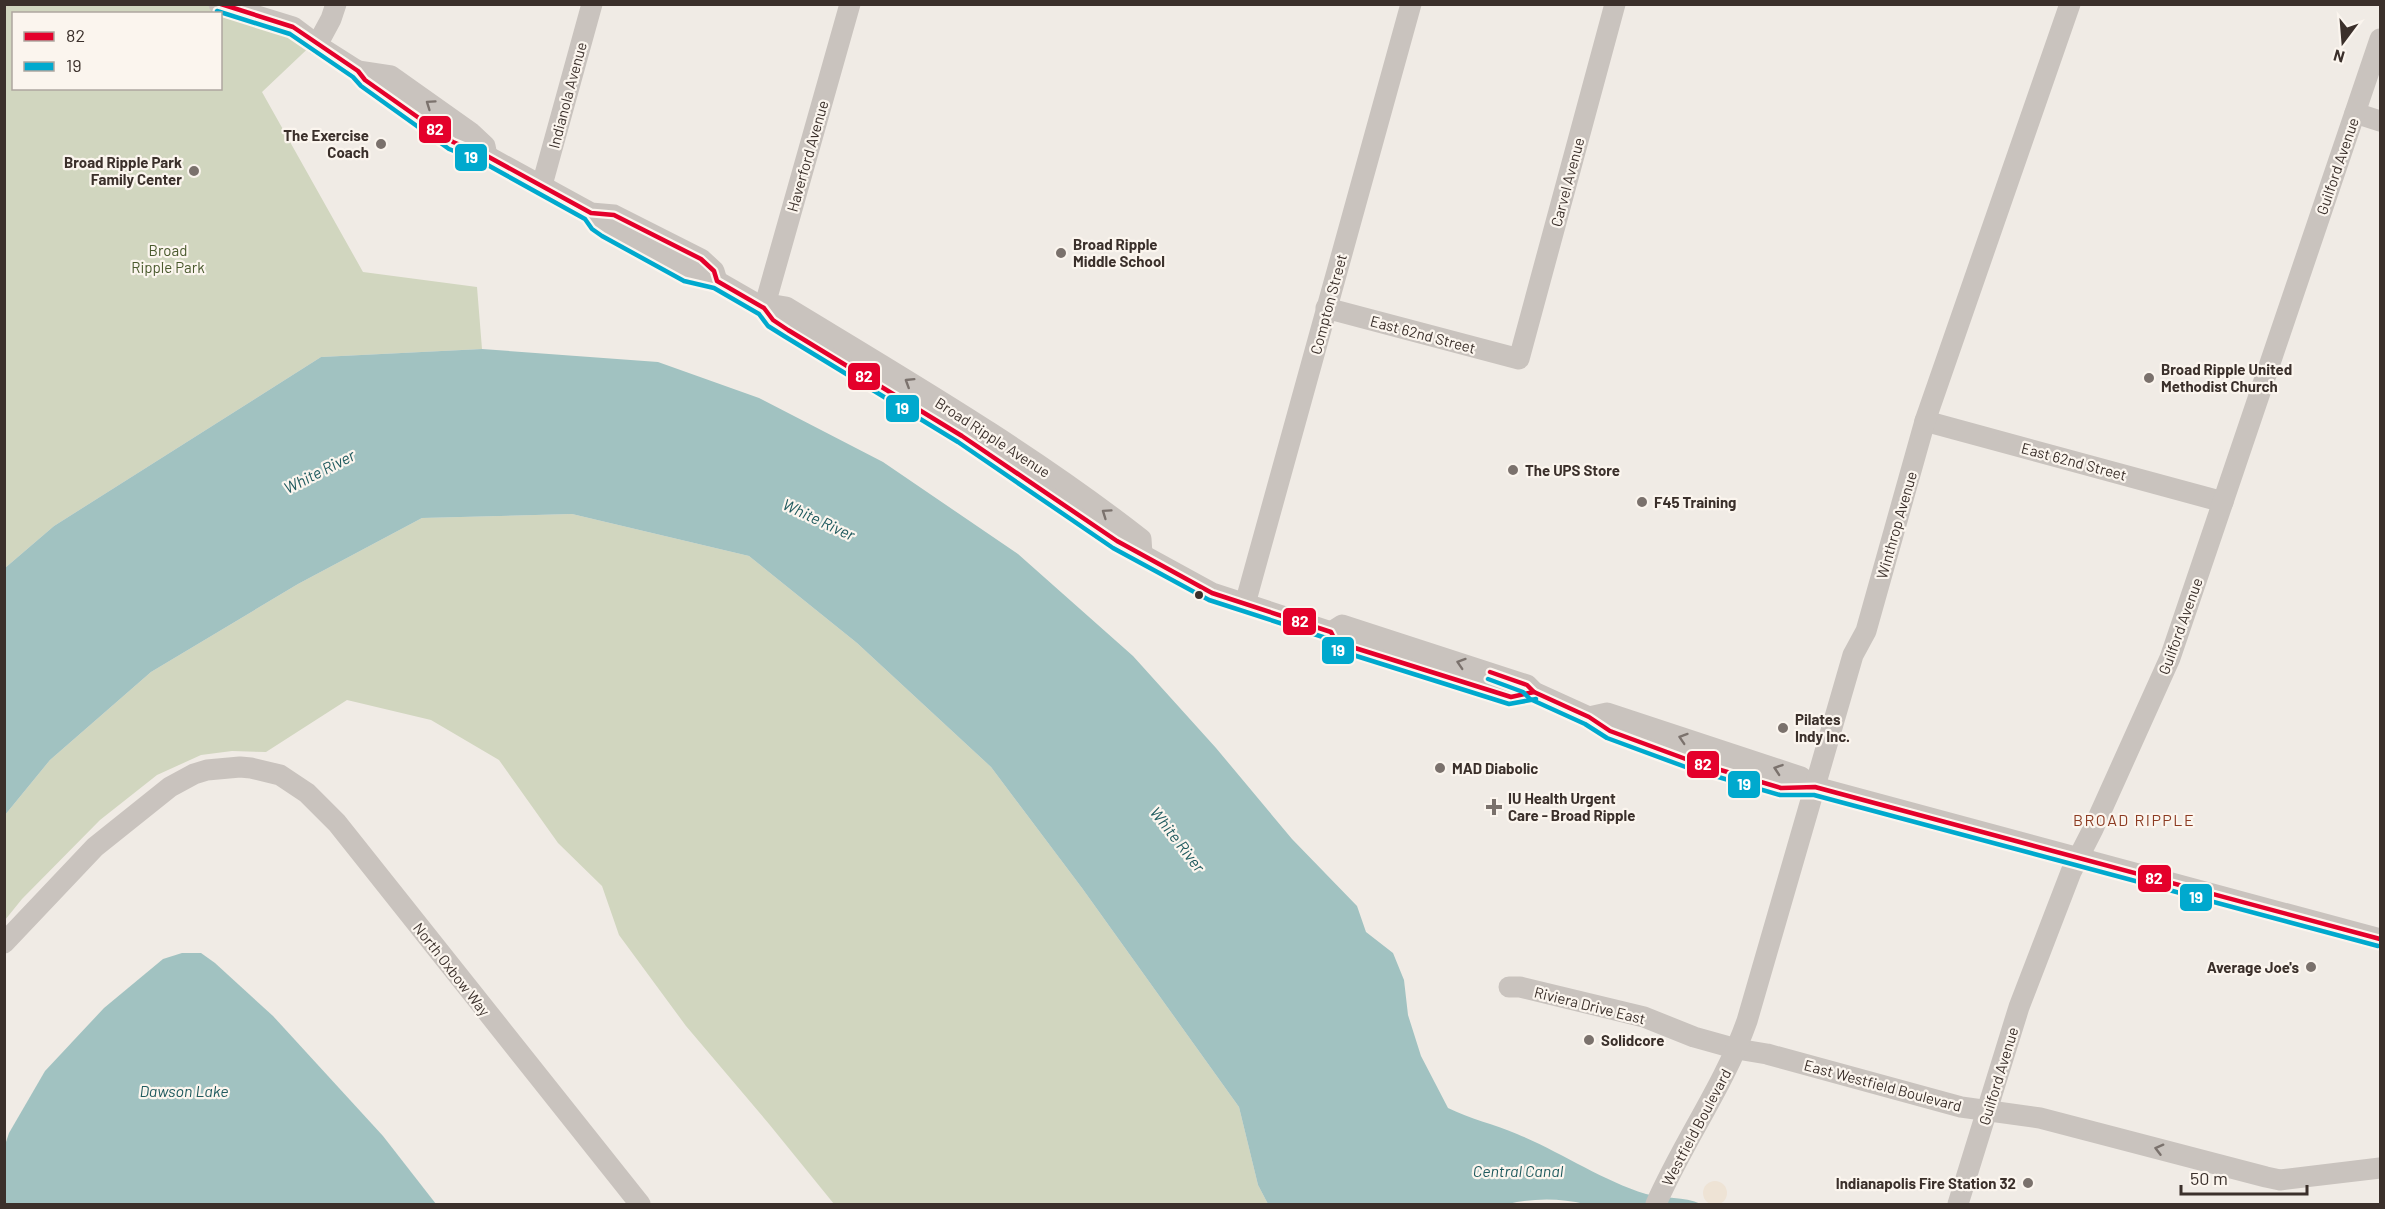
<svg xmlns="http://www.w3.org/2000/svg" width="2385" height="1209" font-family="Barlow,sans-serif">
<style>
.green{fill:#d1d6bf;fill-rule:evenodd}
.plaza{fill:#eee3d5}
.water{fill:#a1c2c1}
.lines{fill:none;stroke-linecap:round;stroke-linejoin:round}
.minor{stroke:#c9c3be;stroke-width:21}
.bus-1-casing{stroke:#fbf5ee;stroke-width:9}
.bus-2-casing{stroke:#fbf5ee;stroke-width:9}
.bus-1{stroke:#e4002b;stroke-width:4.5}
.bus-2{stroke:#00a9ce;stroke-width:4.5}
.oneway{stroke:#7b726d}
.poi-dot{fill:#7a716c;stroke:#fbf5ee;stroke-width:2}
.bus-dot{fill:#3b302b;stroke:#fbf5ee;stroke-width:2}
.labels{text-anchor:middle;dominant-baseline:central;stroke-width:4.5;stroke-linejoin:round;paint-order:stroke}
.street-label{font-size:15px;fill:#3b302b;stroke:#fbf5ee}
.poi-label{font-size:15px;font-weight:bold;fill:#3b302b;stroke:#fbf5ee;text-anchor:start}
.park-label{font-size:15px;fill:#4a5a2e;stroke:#fbf5ee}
.water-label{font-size:16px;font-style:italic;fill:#1f5a5e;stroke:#fbf5ee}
.neighbourhood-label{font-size:16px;letter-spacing:1.5px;fill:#8c3b22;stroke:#fbf5ee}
.line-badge{stroke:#fbf5ee;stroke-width:2}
.badge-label{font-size:16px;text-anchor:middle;font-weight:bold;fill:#fff}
</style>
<rect width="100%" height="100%" fill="#f0ebe5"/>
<g class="green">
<path d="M4,5H218L319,38L262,92L363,272L477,287L482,349L321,357L54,526L5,568ZM14,14H220V88H14Z"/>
<path d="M572,514L749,556L857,643L991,767L1082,888L1239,1107L1258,1185L1268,1204H834L769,1124L686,1026L619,935L602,886L558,843L499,760L431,720L347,700L266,752L232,751L201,755L157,775L100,820L22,899L5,920V815L50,760L151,672L298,584L422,518Z"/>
</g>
<circle class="plaza" cx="1715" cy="1193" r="12"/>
<g class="water">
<path d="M482,349L658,362L759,398L883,462L1018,554L1133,656L1216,748L1292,839L1357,906L1366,932L1393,953L1404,980L1408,1015L1421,1056L1448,1108C1470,1119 1494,1124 1517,1134C1561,1152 1601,1180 1646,1194C1664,1199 1684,1196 1701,1204H1585C1560,1198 1533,1198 1508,1204H1268L1258,1185L1239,1107L1082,888L991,767L857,643L749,556L572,514L422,518L298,584L151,672L50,760L5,815V568L54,526L321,357Z"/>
<path d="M182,953H201L215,963L273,1016L383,1136L436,1204H5V1145L9,1133L45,1071L104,1008L163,959Z"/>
</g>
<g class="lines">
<g class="minor">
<path d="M219,4L293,27L317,45L358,71L365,80L453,142L487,156L591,213L614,215L701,259L714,271L717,281"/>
<path d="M317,45L331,19L336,4"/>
<path d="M358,71L391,76L470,132L485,146L487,156"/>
<path d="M2355,113L2380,121"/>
<path d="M542,185L592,4"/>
<path d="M591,213L597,224L606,230L687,274L717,281L764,308L773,320L788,330L962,436L1117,541L1212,593L1331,632L1336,642L1511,697L1534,692"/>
<path d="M764,308L774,305L786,307C906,380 1030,452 1141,539L1142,554"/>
<path d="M764,308L850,4"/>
<path d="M1326,308L1519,359L1615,4"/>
<path d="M1925,421L2223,502"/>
<path d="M1245,604L1411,4"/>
<path d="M1331,632L1342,625L1527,685L1534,692L1589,717L1610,731L1694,762L1781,788L1815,787L2380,939"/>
<path d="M1589,717L1607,713L1801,777L1814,787"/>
<path d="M4,943L95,847L170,787L194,774L207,770L240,767L251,768L280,775L307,793L337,823L640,1204"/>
<path d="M1509,987H1520L1644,1017L1694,1037L1737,1049L1767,1054L1961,1107L2040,1118L2266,1177L2280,1180L2380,1168"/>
<path d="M1656,1204C1683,1142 1724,1086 1747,1021L1853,655L1866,631L1925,421L2070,4"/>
<path d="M1958,1204L2019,1007L2071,872L2093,829L2170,658L2380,39"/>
</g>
<g class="bus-1-casing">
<g id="bus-1">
<path d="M221,4L293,27L358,71L365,80L453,142L487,156L591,213L614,215L701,259L714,271L717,281L764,308L773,320L788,330L962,436L1117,541L1212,593L1331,632L1336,642L1511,697L1534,692"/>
<path d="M1490,672L1527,685L1534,692L1589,717L1610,731L1694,762L1781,788L1815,787L2380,939"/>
</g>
</g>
<g class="bus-2-casing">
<g id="bus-2">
<path d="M217,11L290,34L353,77L361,86L449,149L484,163L585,219L592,229L602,236L684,281L714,288L759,314L768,326L784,336L958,442L1113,548L1209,600L1326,638L1334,649L1509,704L1536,699"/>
<path d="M1488,679L1523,692L1530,699L1585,724L1607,738L1691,769L1780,795H1814L2378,946"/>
</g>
</g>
<use href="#bus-1" class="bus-1"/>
<use href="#bus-2" class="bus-2"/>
</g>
<defs><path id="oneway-chevron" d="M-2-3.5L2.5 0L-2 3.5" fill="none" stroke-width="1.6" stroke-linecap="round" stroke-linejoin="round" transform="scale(1.5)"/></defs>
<g class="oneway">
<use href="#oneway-chevron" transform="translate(430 104) rotate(-145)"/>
<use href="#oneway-chevron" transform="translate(909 382) rotate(-148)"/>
<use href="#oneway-chevron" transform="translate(1106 513) rotate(-145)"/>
<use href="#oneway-chevron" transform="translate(1461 663) rotate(-162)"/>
<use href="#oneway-chevron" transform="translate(1683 738) rotate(-162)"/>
<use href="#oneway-chevron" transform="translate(1778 769) rotate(-161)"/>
<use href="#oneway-chevron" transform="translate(2159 1149) rotate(-165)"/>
</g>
<g class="poi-dot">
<circle cx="381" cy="144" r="6"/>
<circle cx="194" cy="171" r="6"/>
<circle cx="1061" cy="253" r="6"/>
<circle cx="2149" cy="378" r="6"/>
<circle cx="1513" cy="470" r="6"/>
<circle cx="1642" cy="502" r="6"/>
<circle cx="1783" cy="728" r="6"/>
<circle cx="1440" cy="768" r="6"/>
<path d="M1491 798h6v6h6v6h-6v6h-6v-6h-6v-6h6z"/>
<circle cx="2311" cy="967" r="6"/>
<circle cx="1589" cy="1040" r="6"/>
<circle cx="2028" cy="1183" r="6"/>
</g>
<circle class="bus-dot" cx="1199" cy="595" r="5"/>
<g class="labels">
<g class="street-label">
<text transform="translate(567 95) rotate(-75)">Indianola Avenue</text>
<text transform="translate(807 156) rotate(-74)">Haverford Avenue</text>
<text transform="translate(2337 166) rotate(-71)">Guilford Avenue</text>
<text transform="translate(1567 182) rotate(-75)">Carvel Avenue</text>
<text transform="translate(1328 304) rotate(-75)">Compton Street</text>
<text transform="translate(1423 334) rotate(15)">East 62nd Street</text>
<text transform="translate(993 437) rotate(33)">Broad Ripple Avenue</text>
<text transform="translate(2074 461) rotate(15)">East 62nd Street</text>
<text transform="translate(1896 525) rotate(-74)">Winthrop Avenue</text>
<text transform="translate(2180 626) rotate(-70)">Guilford Avenue</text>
<text transform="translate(452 969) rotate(52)">North Oxbow Way</text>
<text transform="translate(1590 1005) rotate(14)">Riviera Drive East</text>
<text transform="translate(1998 1076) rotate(-73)">Guilford Avenue</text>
<text transform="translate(1883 1085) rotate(15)">East Westfield Boulevard</text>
<text transform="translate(1696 1127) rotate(-62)">Westfield Boulevard</text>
</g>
<g class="poi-label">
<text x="369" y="135" text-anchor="end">The Exercise<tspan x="369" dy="17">Coach</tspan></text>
<text x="182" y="162" text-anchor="end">Broad Ripple Park<tspan x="182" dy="17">Family Center</tspan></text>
<text x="1073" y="244">Broad Ripple<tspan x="1073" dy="17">Middle School</tspan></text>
<text x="2161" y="369">Broad Ripple United<tspan x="2161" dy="17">Methodist Church</tspan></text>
<text x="1525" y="470">The UPS Store</text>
<text x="1654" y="502">F45 Training</text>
<text x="1795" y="719">Pilates<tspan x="1795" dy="17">Indy Inc.</tspan></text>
<text x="1452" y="768">MAD Diabolic</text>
<text x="1508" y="798">IU Health Urgent<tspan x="1508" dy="17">Care - Broad Ripple</tspan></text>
<text x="2299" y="967" text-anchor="end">Average Joe's</text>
<text x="1601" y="1040">Solidcore</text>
<text x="2016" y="1183" text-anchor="end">Indianapolis Fire Station 32</text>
</g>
<g class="park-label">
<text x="168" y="250">Broad<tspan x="168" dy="17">Ripple Park</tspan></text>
</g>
<g class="water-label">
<text transform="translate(319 471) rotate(-27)">White River</text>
<text transform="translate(819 519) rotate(25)">White River</text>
<text transform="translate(1178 839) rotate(52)">White River</text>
<text x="184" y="1090">Dawson Lake</text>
<text x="1518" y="1170">Central Canal</text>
</g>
<g class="neighbourhood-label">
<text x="2134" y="819">BROAD RIPPLE</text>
</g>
</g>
<g class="line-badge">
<rect x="418" y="115" width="34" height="29" rx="6" fill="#e4002b"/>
<rect x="454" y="143" width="34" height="29" rx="6" fill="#00a9ce"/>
<rect x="847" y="362" width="34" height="29" rx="6" fill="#e4002b"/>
<rect x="885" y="394" width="35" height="29" rx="6" fill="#00a9ce"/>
<rect x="1282" y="607" width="35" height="29" rx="6" fill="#e4002b"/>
<rect x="1321" y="636" width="34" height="29" rx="6" fill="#00a9ce"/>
<rect x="1686" y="750" width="34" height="29" rx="6" fill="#e4002b"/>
<rect x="1727" y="770" width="34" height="29" rx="6" fill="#00a9ce"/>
<rect x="2137" y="864" width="35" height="29" rx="6" fill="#e4002b"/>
<rect x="2179" y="883" width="34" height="29" rx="6" fill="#00a9ce"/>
</g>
<g class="badge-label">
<text x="435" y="135">82</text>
<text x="471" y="163">19</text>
<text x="864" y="382">82</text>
<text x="902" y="414">19</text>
<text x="1300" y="627">82</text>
<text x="1338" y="656">19</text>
<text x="1703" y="770">82</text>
<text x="1744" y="790">19</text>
<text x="2154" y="884">82</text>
<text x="2196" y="903">19</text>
</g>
<rect width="2385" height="1209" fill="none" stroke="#3b302b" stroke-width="12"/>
<rect x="12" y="12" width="210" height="78" fill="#fbf5ee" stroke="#aea6a0" stroke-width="1.5"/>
<rect x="24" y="32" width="30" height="9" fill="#e4002b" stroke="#aea6a0" stroke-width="1.5"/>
<text x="66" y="42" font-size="18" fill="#3b302b">82</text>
<rect x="24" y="62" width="30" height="9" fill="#00a9ce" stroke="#aea6a0" stroke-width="1.5"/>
<text x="66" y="72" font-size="18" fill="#3b302b">19</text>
<g transform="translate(2343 42) rotate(196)" stroke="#fbf5ee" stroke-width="4.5" paint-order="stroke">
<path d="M0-4.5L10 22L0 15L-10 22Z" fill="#3b302b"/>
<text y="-9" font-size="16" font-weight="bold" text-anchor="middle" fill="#3b302b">N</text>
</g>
<path d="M2181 1185v9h126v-9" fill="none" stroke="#3b302b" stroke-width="3"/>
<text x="2190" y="1185" font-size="18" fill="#3b302b" stroke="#fbf5ee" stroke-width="4.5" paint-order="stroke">50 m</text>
</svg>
